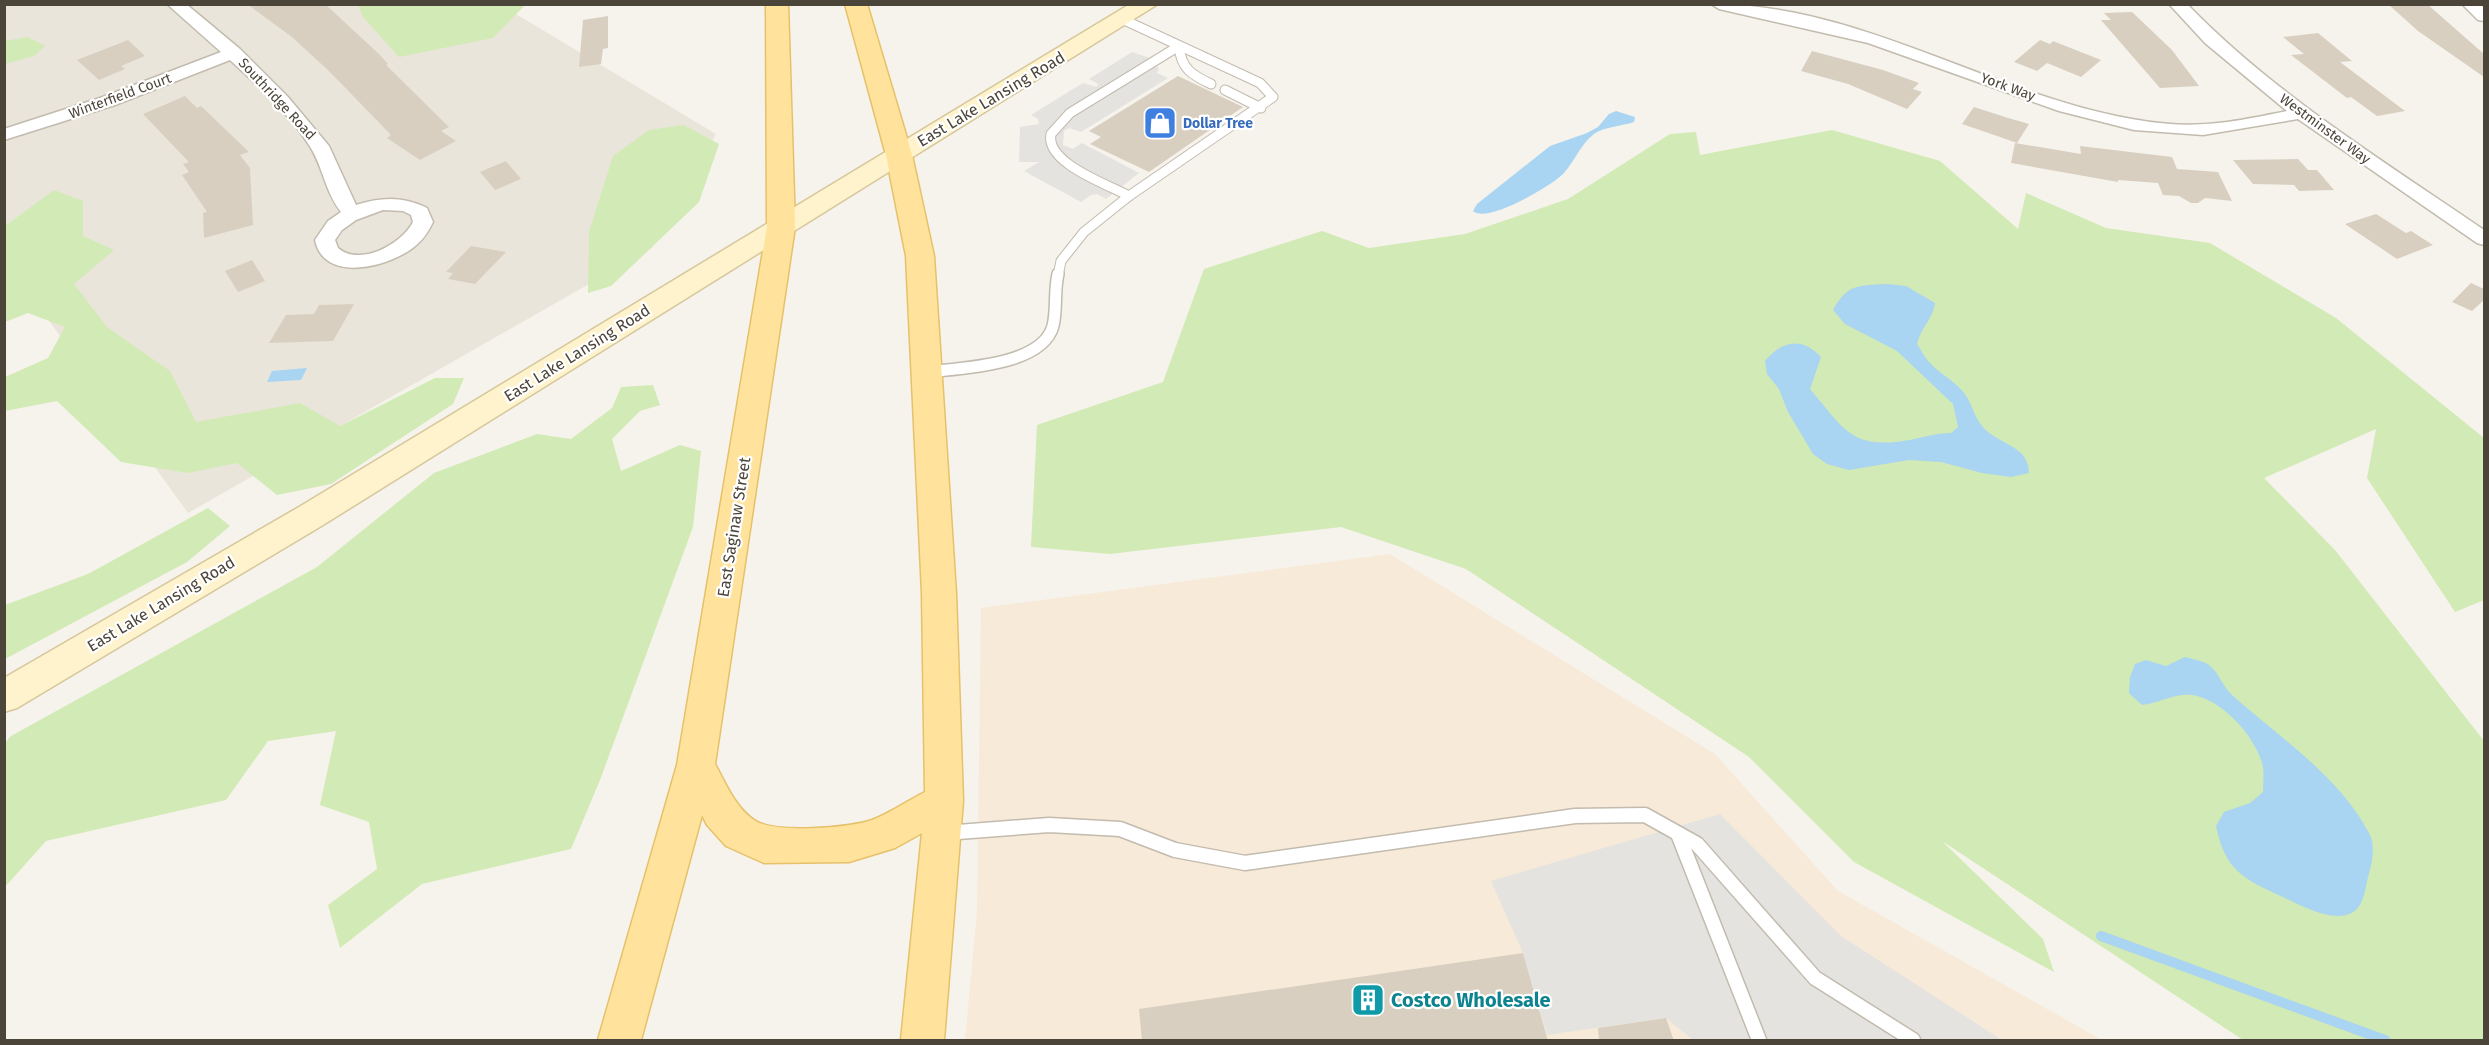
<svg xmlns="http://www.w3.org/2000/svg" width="2489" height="1045" font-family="'Fira Sans',sans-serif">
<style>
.residential{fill:#eae5da}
.commercial{fill:#f7ead8}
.green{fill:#d2eab5}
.parking{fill:#e5e3e0}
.water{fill:#a9d4f2}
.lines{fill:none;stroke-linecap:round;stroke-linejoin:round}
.stream{stroke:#a9d4f2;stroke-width:10}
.building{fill:#d8cfc1}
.lane-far2-casing{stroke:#c2bbae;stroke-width:11}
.lane-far1-casing{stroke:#c2bbae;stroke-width:14}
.lane-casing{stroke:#c2bbae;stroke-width:17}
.street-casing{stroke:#c2bbae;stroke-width:3}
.secondary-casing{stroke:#d6c79b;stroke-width:3}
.primary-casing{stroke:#e6c16a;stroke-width:3}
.lane-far2{stroke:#fff;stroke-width:9}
.lane-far1{stroke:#fff;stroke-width:11}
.lane{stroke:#fff;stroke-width:14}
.street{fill:#fff;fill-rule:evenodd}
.secondary{fill:#fff3cd;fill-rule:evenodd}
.primary{fill:#ffe39c;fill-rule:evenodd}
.labels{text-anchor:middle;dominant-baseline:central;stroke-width:4.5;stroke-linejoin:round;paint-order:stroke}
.far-street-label{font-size:14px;fill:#4b4439;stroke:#fff}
.far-shop-label{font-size:14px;font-weight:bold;fill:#366cbe;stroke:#fff;text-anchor:start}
.street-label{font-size:16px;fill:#4b4439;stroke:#fff}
.near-culture-label{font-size:20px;font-weight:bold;fill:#0d838f;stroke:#fff;text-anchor:start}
</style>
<rect width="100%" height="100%" fill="#f6f3ec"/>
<path class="residential" d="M5,5H501L716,134L652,248L188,513L8,264H5Z"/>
<path class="commercial" d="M1390,554L1715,754L1838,891L2102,1040H965L977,912L981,608Z"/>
<g class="green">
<path d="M358,5H525L493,38L399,57L363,17Z"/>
<path d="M28,37L45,46L34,56L5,64V41Z"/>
<path d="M684,125L719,144L699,202L611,286L588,293L589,232L613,156L649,130Z"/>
<path d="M1832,130L1940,161L2018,229L2026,193L2106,228L2210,243L2336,318L2484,438V600L2455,612L2367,478L2376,429L2264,478L2335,550L2484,741V1040H2243L1942,841L2043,939L2054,972L1854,862L1749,757L1466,569L1341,527L1110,554L1031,547L1037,425L1163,382L1204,269L1322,231L1369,248L1465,234L1568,199L1670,134L1696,132L1700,155Z"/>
<path d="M54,190L83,201V236L114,250L74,284L107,327L170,371L196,422L300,403L340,426L435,378H464L453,404L331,484L277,495L237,463L188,473L121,462L57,401L5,411V377L48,358L65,327L28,313L5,322V226Z"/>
<path d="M653,385L660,405L640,411L612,439L621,471L680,445L701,451L693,527L600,780L571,849L422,884L340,948L328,905L377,869L369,822L320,805L336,731L268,741L226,800L46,841L5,887L4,744L11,736L317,567L434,473L537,434L571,439L612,408L621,387Z"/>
<path d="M208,508L230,526L187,562L5,659V605L88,574Z"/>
</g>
<g class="parking">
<path d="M1132,52L1147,57L1159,68L1157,73L1168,78L1081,132L1069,128L1064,131L1063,145L1073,149L1082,143L1139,173L1106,199L1097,194L1091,195L1081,202L1024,171L1039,162H1019L1020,127L1039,124L1038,119L1031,115L1083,83L1097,87L1098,84L1089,79Z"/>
<path d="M1720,814L1841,936L2002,1040H1693L1666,1018L1547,1035L1523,953L1491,881Z"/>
</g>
<g class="water">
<path d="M1616,111L1635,117L1634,122C1622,126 1603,127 1594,134C1580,145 1575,161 1563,174C1551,186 1487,224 1473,211L1477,204L1550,146L1587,133L1598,127L1609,114Z"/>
<path d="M1887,284L1906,286L1935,303C1933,319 1921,327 1917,344C1921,350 1925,358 1930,363C1941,375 1954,380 1965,394C1972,404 1974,417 1983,427C1998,445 2029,445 2029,473L2011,477L1982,473L1941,462L1909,460L1849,470L1827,464L1813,454L1788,412L1779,389L1767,374L1765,361C1781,341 1802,336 1821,357L1810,389C1845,430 1851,450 1910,440C1924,437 1936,433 1951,433L1958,427L1953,404L1897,351L1845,324L1833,310C1848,283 1858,286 1887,284Z"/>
<path d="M307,368L301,380L267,382L272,371Z"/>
<path d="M2185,657C2192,659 2205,661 2210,666C2219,673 2223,687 2232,695C2279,737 2338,775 2369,833C2376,845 2372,864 2368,877C2366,885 2365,895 2361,903C2347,931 2302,906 2283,897C2243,879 2225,870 2216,826L2224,812L2250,803L2263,792C2263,782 2265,769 2261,760C2252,733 2221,699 2192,695C2175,693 2159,703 2142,705L2129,693L2130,677L2135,664L2146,660L2166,666Z"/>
</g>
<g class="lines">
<path class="stream" d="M2101,936L2385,1040"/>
</g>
<g class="building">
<path d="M247,4H325L379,54L388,64L386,65L449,127L441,131L456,141L420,160L387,138L391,135L330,72L292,37Z"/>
<path d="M2388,4H2427L2484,54V77L2418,31Z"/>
<path d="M2132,12L2172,50L2199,86L2160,88L2101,20H2111L2104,13Z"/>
<path d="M608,16V48L603,49L601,64L579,67L583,20Z"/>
<path d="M2318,33L2352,61L2340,62L2405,111L2377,116L2351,97L2347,98L2291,55L2304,54L2283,37Z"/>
<path d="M128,40L145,56L121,66L125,69L99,80L77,60Z"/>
<path d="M2040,40L2050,44L2053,41L2101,60L2081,77L2047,63L2037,71L2014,62Z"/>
<path d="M1812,51L1883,70L1919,83L1913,89L1922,92L1907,109L1848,84L1801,71Z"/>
<path d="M1178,76L1243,107L1149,172L1090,144L1101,137L1089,131Z"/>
<path d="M185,96L197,108L201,106L249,152L240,155L250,168L253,225L204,238L203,213L207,212L182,175L189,172L183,164L189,162L143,114Z"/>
<path d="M1974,107L2005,117L2029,124L2017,143L2000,137L1962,124Z"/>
<path d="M2015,143L2081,154L2080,146L2172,157L2177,169L2218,172L2232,201L2205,198L2198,203H2191L2179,196L2163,195L2158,183L2118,180V182L2011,163Z"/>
<path d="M2298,159L2308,170H2317L2334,190L2299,191L2294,185L2253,184L2233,160Z"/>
<path d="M506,161L521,179L495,190L480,172Z"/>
<path d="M2376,214L2406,233L2411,231L2433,245L2397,259L2345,224Z"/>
<path d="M471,246L506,252L475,284L448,279L453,273L446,272Z"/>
<path d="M252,260L265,281L238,292L225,271Z"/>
<path d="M2471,283L2484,289V300L2472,311L2452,302Z"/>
<path d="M354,304L333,341L269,343L286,315L314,314L319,305Z"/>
<path d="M1523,953L1548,1041H1142L1139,1009Z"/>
<path d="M1666,1018L1674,1041H1599L1598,1028Z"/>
</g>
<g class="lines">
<g class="lane-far2-casing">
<g id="lane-far2">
<path d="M1179,46C1181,69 1192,75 1211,84"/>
<path d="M1225,90L1261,108"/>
<path d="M1129,196C1107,184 1045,163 1051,134L1070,113L1179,46"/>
<path d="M1058,276L1061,261L1084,232L1129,196L1273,97L1260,83L1122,19"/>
</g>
</g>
<g class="lane-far1-casing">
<path id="lane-far1" d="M927,372C961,368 1042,366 1053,326C1057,310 1054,291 1058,274"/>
</g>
<g class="lane-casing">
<g id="lane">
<path d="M945,833L1049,825L1120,829L1175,850L1245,863L1575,816L1645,815L1697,844L1815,978L1913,1040"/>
<path d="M1678,834L1759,1040"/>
</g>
</g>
<g class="street-casing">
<g id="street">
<path d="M167,4H186L240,49L288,97L329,146L356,205C381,197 403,196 427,208L433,222C428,232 423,240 414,247C389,267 324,284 315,240L328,221L341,212C325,192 323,166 309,145C289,113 258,86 230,60L115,105L4,140V129L103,97L221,52ZM383,210L403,211L411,215L413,222C402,244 360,267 338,248L335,240L342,230L356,220Z"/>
<path d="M1711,4C1873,4 2011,110 2170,124C2210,127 2249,119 2287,111L2205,43L2169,4H2187C2274,94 2382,160 2484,230V245L2477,243L2298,119L2203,135L2134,130L2059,111L1868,43L1719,9Z"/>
<path d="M2462,4H2480L2484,8V21L2478,20Z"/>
</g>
</g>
<g class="secondary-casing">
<path id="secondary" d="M1130,4H1158L323,525L17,708L4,712V678L299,507Z"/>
</g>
<g class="primary-casing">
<path id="primary" d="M766,4H788L795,227L715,764C726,784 735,807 754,820C773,834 850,828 872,820C890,813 907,801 925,792L922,593L906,256L886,155L845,4H867L912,155L934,256L956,593L963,801L944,1040H901L922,833L895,848L849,862L764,863L726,846L707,825L702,815L641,1040H598L677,765L767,227Z"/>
</g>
<use href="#lane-far2" class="lane-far2"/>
<use href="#lane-far1" class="lane-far1"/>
<use href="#lane" class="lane"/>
<use href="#street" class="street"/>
<use href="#secondary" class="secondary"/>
<use href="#primary" class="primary"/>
</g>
<defs>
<g id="shop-square" transform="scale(1.725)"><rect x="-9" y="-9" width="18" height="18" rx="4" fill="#3f7fe0" stroke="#fff"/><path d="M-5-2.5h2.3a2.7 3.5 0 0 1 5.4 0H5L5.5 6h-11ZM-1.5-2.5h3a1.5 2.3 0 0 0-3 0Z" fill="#fff"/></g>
<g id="building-square" transform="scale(1.725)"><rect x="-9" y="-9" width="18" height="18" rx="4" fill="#0f9aa8" stroke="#fff"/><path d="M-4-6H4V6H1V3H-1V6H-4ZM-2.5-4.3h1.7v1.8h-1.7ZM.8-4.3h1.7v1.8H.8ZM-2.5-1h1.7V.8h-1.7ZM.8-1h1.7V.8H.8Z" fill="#fff"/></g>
</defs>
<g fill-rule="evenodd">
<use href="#shop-square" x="1160" y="123"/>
<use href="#building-square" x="1368" y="1000"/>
</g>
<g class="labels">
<g class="far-street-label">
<text transform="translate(2008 87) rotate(20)">York Way</text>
<text transform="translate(120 96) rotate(-20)">Winterfield Court</text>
<text transform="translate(277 99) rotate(47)">Southridge Road</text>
<text transform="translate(2325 129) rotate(36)">Westminster Way</text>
</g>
<g class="far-shop-label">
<text x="1183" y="123">Dollar Tree</text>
</g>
<g class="street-label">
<text transform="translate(991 99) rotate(-31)">East Lake Lansing Road</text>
<text transform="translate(577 353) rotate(-32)">East Lake Lansing Road</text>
<text transform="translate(734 527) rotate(-81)">East Saginaw Street</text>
<text transform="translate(161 604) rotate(-31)">East Lake Lansing Road</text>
</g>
<g class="near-culture-label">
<text x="1391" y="1000">Costco Wholesale</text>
</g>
</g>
<rect width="2489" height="1045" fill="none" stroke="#4b4439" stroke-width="12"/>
</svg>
